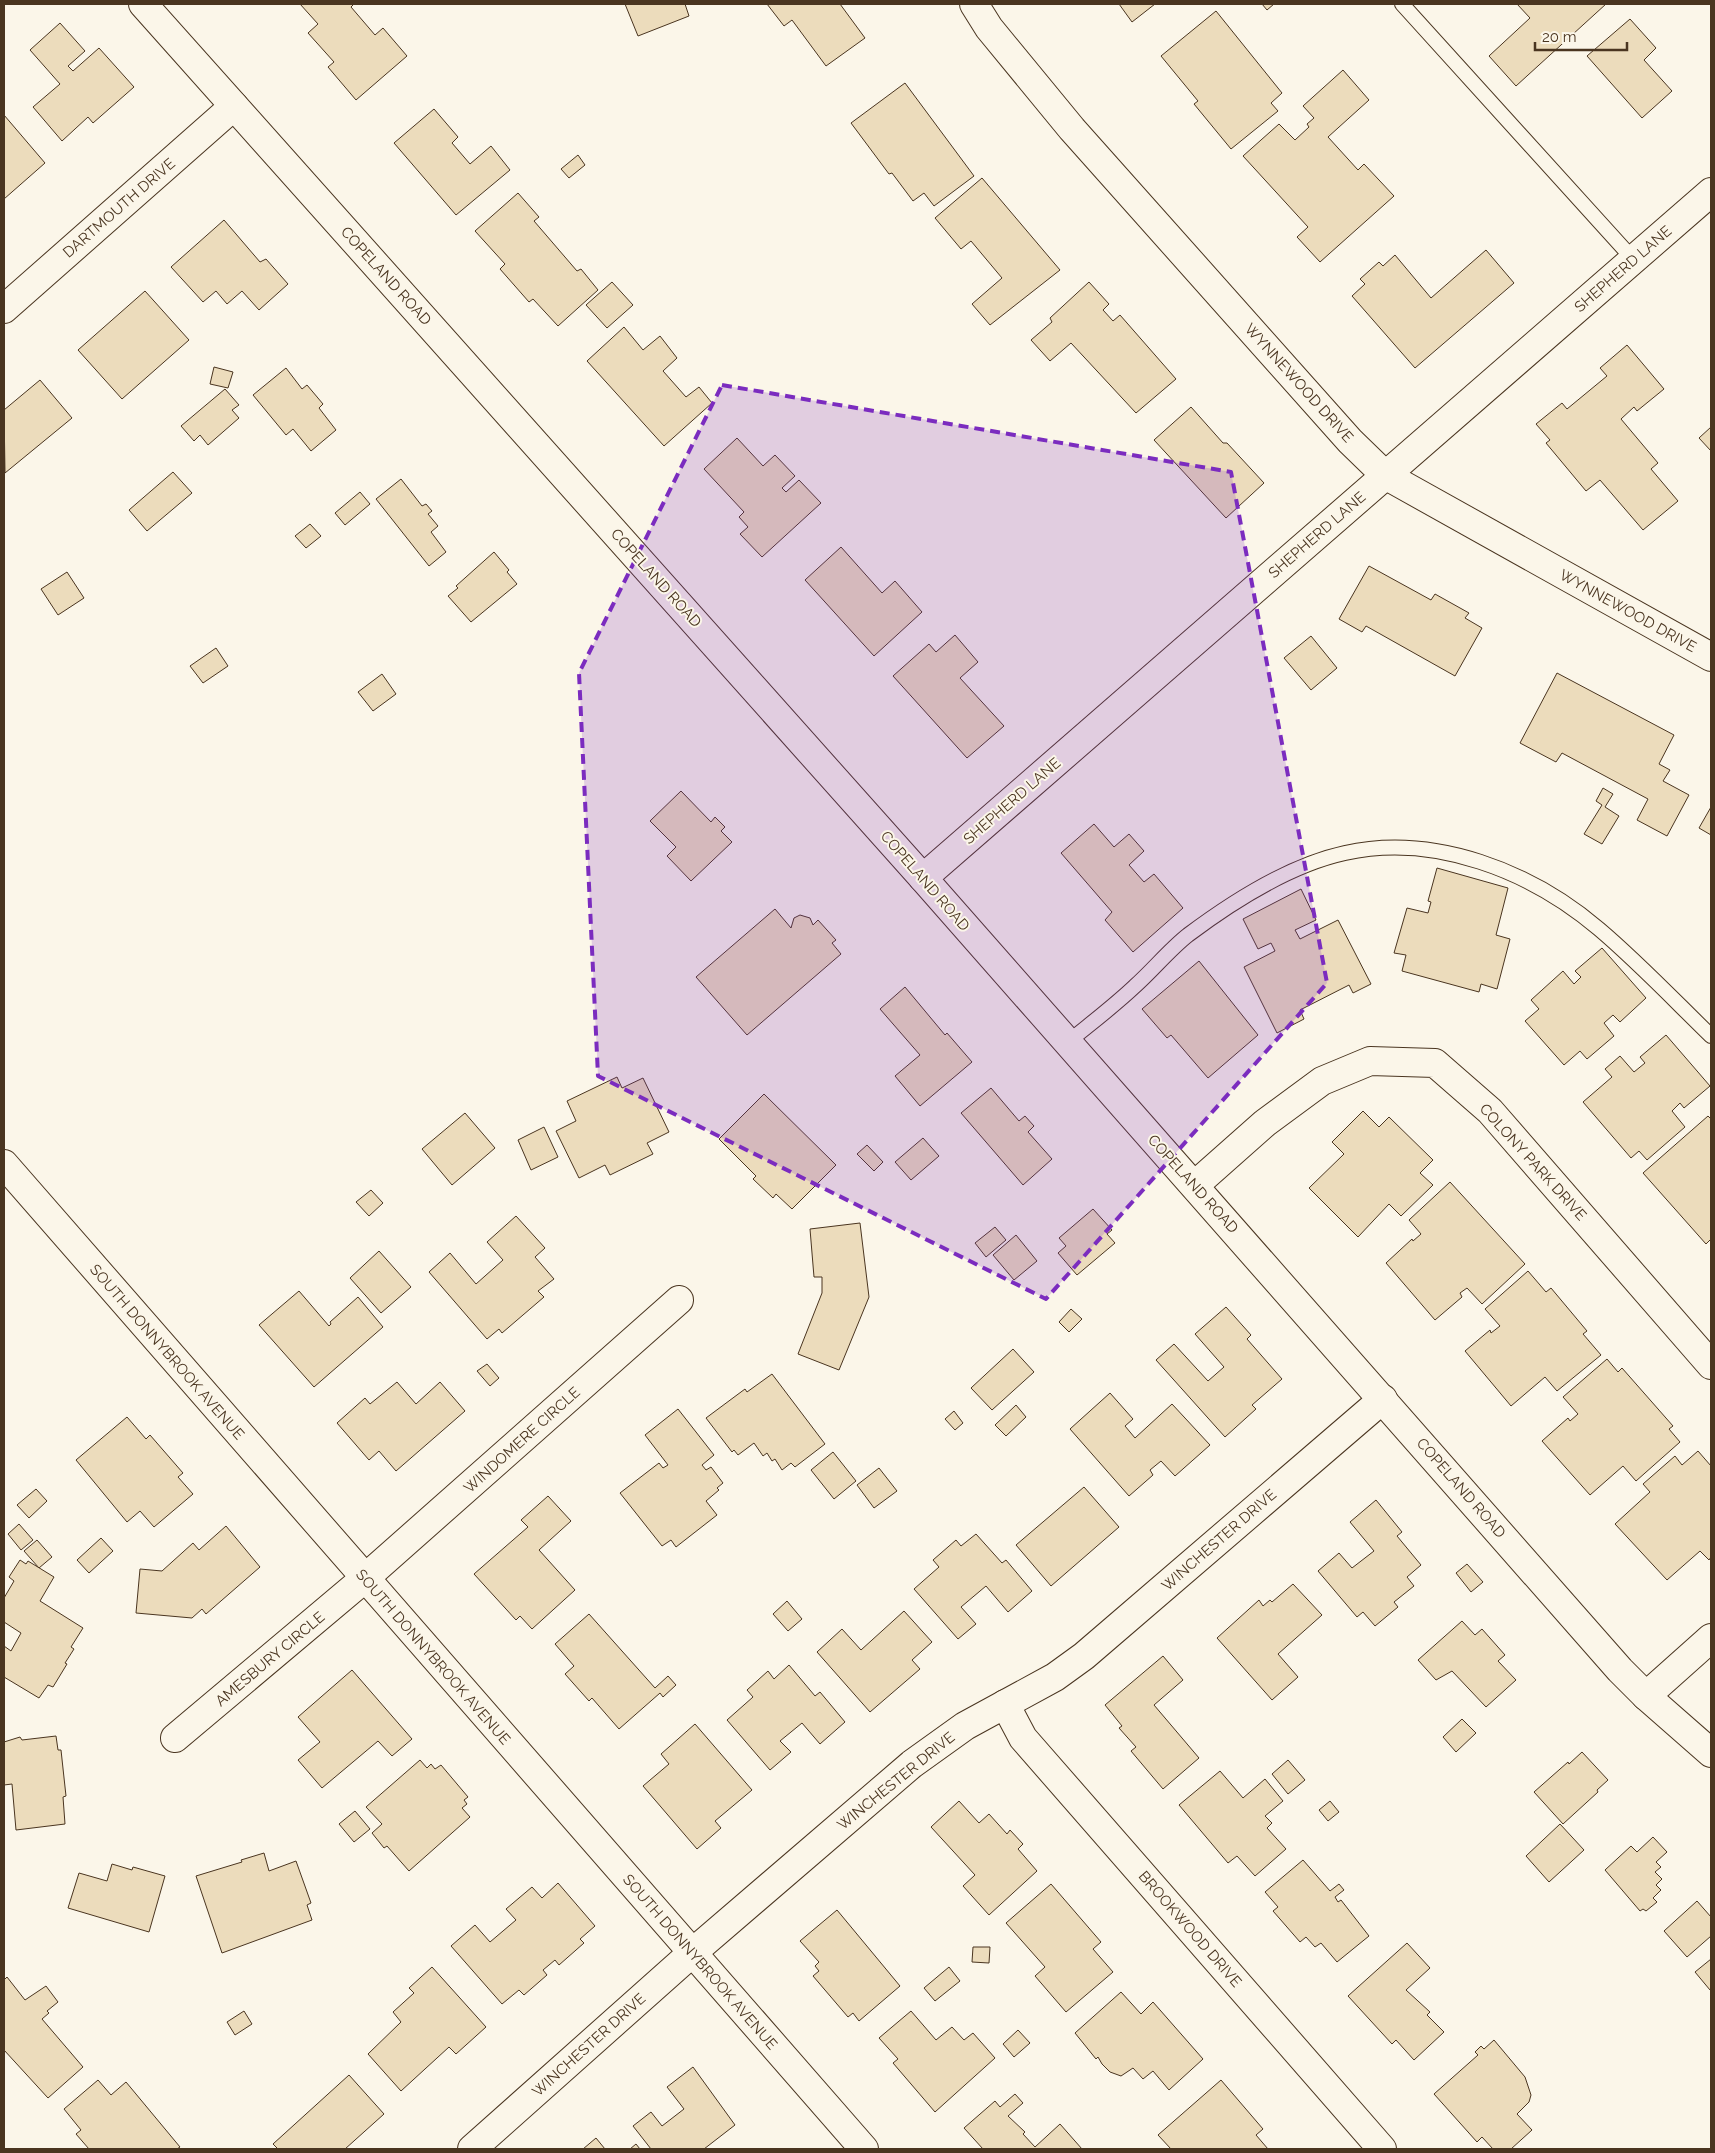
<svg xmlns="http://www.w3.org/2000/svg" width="1715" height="2153" font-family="Raleway,sans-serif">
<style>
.building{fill:#ecdcbc;stroke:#4a3520}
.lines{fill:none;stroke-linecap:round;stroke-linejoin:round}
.lane-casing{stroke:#4a3520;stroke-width:16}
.street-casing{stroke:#4a3520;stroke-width:30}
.secondary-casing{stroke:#4a3520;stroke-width:30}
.lane{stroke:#fbf6e9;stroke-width:14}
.street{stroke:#fbf6e9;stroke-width:28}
.secondary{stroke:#fbf6e9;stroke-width:28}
.marked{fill:#7b2cbf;fill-opacity:0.2;stroke:#7b2cbf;stroke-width:4;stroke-dasharray:10 6;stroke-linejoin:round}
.labels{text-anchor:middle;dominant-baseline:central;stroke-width:4;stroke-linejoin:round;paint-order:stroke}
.street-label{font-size:15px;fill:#4a3520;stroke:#fbf6e9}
</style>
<rect width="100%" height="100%" fill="#fbf6e9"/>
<g class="building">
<path d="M300,4H354L351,7L375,35L383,28L407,56L356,100L328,67L334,62L308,33L318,24Z"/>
<path d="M625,4H685L689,16L638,36Z"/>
<path d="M767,4H840L865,38L826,66L792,20L784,26Z"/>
<path d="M1119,4H1155L1132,22Z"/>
<path d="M1262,4H1274L1267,10Z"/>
<path d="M1517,4H1606L1516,86L1489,56L1530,18Z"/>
<path d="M1216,11L1282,93L1271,103L1278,111L1231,149L1194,104L1198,101L1161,56Z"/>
<path d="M1630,19L1656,48L1644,60L1672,91L1642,118L1587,56Z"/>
<path d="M60,23L85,51L68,66L73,71L99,48L134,87L93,123L88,117L62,141L33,107L60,84L30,50Z"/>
<path d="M1343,70L1369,100L1328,137L1358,170L1364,164L1394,196L1320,262L1297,237L1308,227L1243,156L1279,124L1295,140L1309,127L1307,124L1314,118L1303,106Z"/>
<path d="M905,83L974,176L934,206L924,193L913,201L892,173L889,174L851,123Z"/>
<path d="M434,109L458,137L452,143L470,164L491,146L510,170L456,215L394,143Z"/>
<path d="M4,115L45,163L4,199Z"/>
<path d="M578,155L585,165L569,178L561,169Z"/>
<path d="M982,178L1060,270L990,325L972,304L1002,278L971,241L961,249L935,218Z"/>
<path d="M518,193L539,217L534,221L577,271L581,269L598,290L558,326L533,299L529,302L500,269L505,264L475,231Z"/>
<path d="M224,220L260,262L266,259L288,284L259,310L242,291L227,304L216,291L203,302L171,267Z"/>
<path d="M1486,250L1514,283L1415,368L1352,296L1365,284L1360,279L1379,262L1383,266L1395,255L1431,298Z"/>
<path d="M612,282L633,305L607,328L586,305Z"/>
<path d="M1089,282L1109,304L1103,310L1113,321L1120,315L1176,379L1136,413L1071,343L1050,361L1031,340L1052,322L1050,318Z"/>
<path d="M145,291L189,340L122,399L78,350Z"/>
<path d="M624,327L643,350L660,336L677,358L663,371L686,397L699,387L712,403L664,446L587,361Z"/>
<path d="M1627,345L1664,389L1637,411L1634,407L1621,419L1658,463L1651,469L1678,501L1643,530L1600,480L1586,491L1546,443L1550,440L1536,424L1562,403L1567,409L1607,376L1600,368Z"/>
<path d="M214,367L233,372L228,388L210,384Z"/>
<path d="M286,368L302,389L307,385L323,404L319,408L336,430L311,451L293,429L286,435L253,395Z"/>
<path d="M40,380L72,418L5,473L4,410Z"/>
<path d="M225,389L239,405L232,410L239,418L208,445L200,435L194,441L181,426Z"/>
<path d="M1191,407L1223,443H1227L1264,483L1226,518L1154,440Z"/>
<path d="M1711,427V451L1699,438Z"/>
<path d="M737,438L763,466L775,455L795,476L782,488L786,492L799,480L821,503L762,557L740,534L748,527L739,517L744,512L704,469Z"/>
<path d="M173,472L192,493L147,531L129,510Z"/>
<path d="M401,479L422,506L426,504L432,511L428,514L438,526L431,532L446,552L429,566L376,499Z"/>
<path d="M360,492L370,504L345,525L335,513Z"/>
<path d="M310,524L321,536L306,548L295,536Z"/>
<path d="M841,547L882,593L895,581L922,612L874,656L805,580Z"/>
<path d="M494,552L509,570L507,572L517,584L471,622L448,596L458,588L456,586Z"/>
<path d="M1369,566L1431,600L1435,594L1469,613L1465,618L1482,628L1455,676L1366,626L1362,632L1339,619Z"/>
<path d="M67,572L84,598L58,615L41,589Z"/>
<path d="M955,635L978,662L960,678L1004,726L967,758L893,676L929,644L936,652Z"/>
<path d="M1311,636L1337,668L1311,690L1284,658Z"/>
<path d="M216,648L228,666L203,683L190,666Z"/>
<path d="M1557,673L1674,735L1659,764L1670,770L1663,781L1689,795L1667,836L1637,820L1648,799L1562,753L1556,762L1520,743Z"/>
<path d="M382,674L396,694L373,711L358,692Z"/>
<path d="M1603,788L1613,794L1605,807L1619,816L1602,844L1584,834L1602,805L1596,801Z"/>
<path d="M681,791L711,822L715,817L725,827L721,831L732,842L691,881L667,856L676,847L650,821Z"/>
<path d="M1711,807V835L1699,828Z"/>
<path d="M1094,824L1114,847L1129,834L1144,851L1129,865L1144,882L1154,874L1183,908L1133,952L1105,920L1112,912L1061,853Z"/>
<path d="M1437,868L1508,888L1496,935L1510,939L1497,989L1481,984L1479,992L1402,971L1406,955L1394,953L1407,908L1428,913L1431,902L1428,901Z"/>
<path d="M1301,889L1316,920L1295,930L1300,939L1338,920L1371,984L1353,993L1349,985L1300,1010L1304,1019L1277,1033L1244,967L1275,951L1271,943L1258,949L1243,919Z"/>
<path d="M775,909L791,928L794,918L800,915L810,918L813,925L818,920L836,940L832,943L841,954L747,1035L696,977Z"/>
<path d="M1602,948L1646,998L1620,1022L1613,1015L1604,1023L1614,1036L1587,1059L1580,1051L1564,1065L1525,1021L1539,1009L1531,1000L1563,971L1574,984L1581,977L1575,971Z"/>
<path d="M1199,961L1258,1035L1208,1078L1171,1035L1167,1038L1142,1009Z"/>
<path d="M905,987L945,1035L947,1033L972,1062L920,1106L895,1076L920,1055L880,1009Z"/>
<path d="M1666,1035L1710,1086L1684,1108L1680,1103L1672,1111L1685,1127L1647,1160L1639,1151L1631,1158L1583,1102L1612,1077L1605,1069L1620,1056L1634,1072L1645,1063L1640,1057Z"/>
<path d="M617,1077L622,1088L643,1078L669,1132L647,1143L653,1154L610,1175L605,1165L579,1178L556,1131L576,1121L567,1101Z"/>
<path d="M991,1088L1019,1121L1025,1116L1034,1126L1028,1132L1052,1159L1023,1185L961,1113Z"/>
<path d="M764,1094L836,1165L792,1209L776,1194L773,1198L753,1179L756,1176L719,1139Z"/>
<path d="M1363,1111L1379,1127L1389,1117L1433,1160L1420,1173L1433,1185L1401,1216L1389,1204L1358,1237L1309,1188L1344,1154L1332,1142Z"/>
<path d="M465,1113L495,1148L452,1185L422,1149Z"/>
<path d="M1708,1116L1711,1119V1239L1706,1244L1643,1173Z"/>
<path d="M544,1127L558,1157L531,1170L518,1140Z"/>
<path d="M923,1138L939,1156L911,1180L895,1162Z"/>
<path d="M867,1145L883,1162L874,1171L857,1154Z"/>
<path d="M1450,1182L1525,1264L1482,1304L1467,1288L1460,1293L1462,1297L1435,1320L1386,1263L1412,1239L1413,1241L1421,1234L1409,1220Z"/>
<path d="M371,1190L383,1203L369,1216L356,1202Z"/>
<path d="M1093,1209L1112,1230L1107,1234L1115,1243L1077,1275L1058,1253L1066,1246L1059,1238Z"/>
<path d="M516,1216L545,1248L535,1257L554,1279L538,1291L544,1297L502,1333L499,1329L487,1339L429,1272L450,1253L476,1284L503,1260L487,1242Z"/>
<path d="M860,1223L869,1297L839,1370L798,1354L822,1293V1277H814L810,1229Z"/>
<path d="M995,1227L1006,1240L986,1257L975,1243Z"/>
<path d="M1016,1235L1037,1261L1014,1280L993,1255Z"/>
<path d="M379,1251L411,1287L381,1313L350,1278Z"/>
<path d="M1528,1271L1546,1292L1551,1288L1587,1331L1583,1334L1601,1355L1557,1391L1545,1377L1511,1406L1465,1351L1490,1330L1491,1333L1500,1326L1485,1309Z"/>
<path d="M299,1291L329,1326L331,1324L330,1322L358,1297L383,1327L314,1387L259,1325Z"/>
<path d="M1226,1307L1251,1335L1247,1339L1282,1379L1252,1405L1256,1409L1225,1437L1156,1360L1174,1344L1208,1381L1224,1367L1195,1334Z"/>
<path d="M1071,1309L1082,1319L1069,1332L1059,1322Z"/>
<path d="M1013,1349L1034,1372L992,1410L971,1388Z"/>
<path d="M1607,1359L1618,1372L1622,1368L1673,1426L1669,1429L1680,1442L1636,1481L1623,1466L1590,1495L1542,1441L1568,1418L1570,1421L1578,1414L1563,1397Z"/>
<path d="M487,1364L499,1378L490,1386L477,1371Z"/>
<path d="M772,1374L825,1444L795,1467L791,1463L782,1470L775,1459L772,1461L767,1453L763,1456L754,1443L738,1455L734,1450L732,1452L706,1418L745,1389L747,1392Z"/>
<path d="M397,1382L416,1404L440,1382L465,1411L396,1471L379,1451L369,1460L337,1423L365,1398L370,1404Z"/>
<path d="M1110,1393L1133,1419L1125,1426L1135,1438L1172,1404L1210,1445L1175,1476L1161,1461L1150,1470L1153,1475L1129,1496L1070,1429Z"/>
<path d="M1016,1405L1026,1417L1006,1436L995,1425Z"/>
<path d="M678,1409L714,1455L702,1465L706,1470L711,1467L723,1483L717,1488L719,1490L706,1501L717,1515L676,1547L671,1540L662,1546L620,1493L659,1463L663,1468L668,1465L645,1435Z"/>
<path d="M954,1411L963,1423L955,1430L945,1419Z"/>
<path d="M127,1417L146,1439L150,1435L183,1473L178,1477L193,1494L154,1527L140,1511L127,1522L76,1460Z"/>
<path d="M1698,1451L1711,1466V1557L1709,1560L1700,1551L1667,1580L1615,1524L1650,1492L1643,1484L1675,1456L1682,1465Z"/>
<path d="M833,1452L856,1481L834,1499L811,1470Z"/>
<path d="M879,1468L897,1491L874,1508L857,1485Z"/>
<path d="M1084,1487L1119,1527L1051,1586L1016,1545Z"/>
<path d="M36,1489L47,1501L29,1518L17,1505Z"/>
<path d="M548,1496L571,1521L539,1550L575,1590L532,1629L520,1616L516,1620L474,1574L528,1527L521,1520Z"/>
<path d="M1376,1500L1402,1532L1397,1536L1421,1565L1407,1577L1414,1586L1394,1602L1398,1607L1375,1626L1363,1612L1357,1617L1318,1571L1339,1553L1352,1568L1374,1551L1350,1522Z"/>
<path d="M19,1524L33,1540L21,1550L8,1534Z"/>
<path d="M226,1526L260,1567L206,1614L202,1609L192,1618L136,1613L140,1569L162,1571L193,1543L199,1550Z"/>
<path d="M976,1534L1002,1563L1006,1560L1032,1591L1008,1612L986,1586L961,1607L976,1624L958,1639L914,1589L939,1567L933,1560L956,1540L961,1546Z"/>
<path d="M101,1538L113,1551L89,1573L77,1560Z"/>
<path d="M37,1540L52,1557L39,1568L24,1551Z"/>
<path d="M20,1560L26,1564L28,1561L54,1577L40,1601L83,1628L71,1647L74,1649L65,1663L67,1664L53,1687L48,1685L39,1698L4,1677V1646L11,1651L21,1633L4,1622V1598L14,1581L9,1577Z"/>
<path d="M1467,1564L1483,1582L1471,1592L1456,1573Z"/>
<path d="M1293,1584L1322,1615L1278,1654L1298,1677L1272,1700L1217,1638L1259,1600L1263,1606L1270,1600L1272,1602Z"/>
<path d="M787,1601L802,1619L788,1631L773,1614Z"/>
<path d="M904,1611L932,1642L912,1660L920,1669L870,1712L817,1652L842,1629L861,1650Z"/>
<path d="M589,1614L655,1688L668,1676L676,1685L663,1697L660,1693L619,1729L592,1698L589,1701L565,1674L574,1666L555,1644Z"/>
<path d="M1462,1621L1475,1635L1482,1629L1505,1655L1498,1661L1516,1680L1486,1707L1452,1671L1436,1680L1418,1660Z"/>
<path d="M1163,1656L1183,1680L1154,1705L1199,1758L1163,1789L1131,1751L1136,1747L1119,1728L1122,1726L1105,1705Z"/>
<path d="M789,1665L815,1696L820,1692L845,1722L820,1744L802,1723L780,1741L791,1752L770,1770L727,1720L753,1697L747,1690L768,1671L774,1679Z"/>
<path d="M352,1670L412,1739L392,1756L378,1741L322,1788L298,1760L320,1742L298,1717Z"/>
<path d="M1462,1719L1476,1733L1456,1752L1443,1737Z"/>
<path d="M695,1724L752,1790L715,1821L721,1828L697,1849L643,1786L669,1764L661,1754Z"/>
<path d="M56,1736L58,1750H61L66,1796L63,1797L65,1824L16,1830L12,1784L4,1785V1742L20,1737L22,1740Z"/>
<path d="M1582,1752L1608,1780L1597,1790L1598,1792L1563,1824L1534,1792L1568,1762L1569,1764Z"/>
<path d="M420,1760L427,1768L431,1764L435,1769L441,1765L468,1797L464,1800L467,1804L462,1808L470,1817L409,1871L387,1846L384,1848L372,1833L382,1824L366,1807Z"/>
<path d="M1288,1760L1305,1780L1288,1794L1272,1774Z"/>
<path d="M1220,1771L1243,1798L1265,1779L1283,1801L1265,1816L1272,1823L1267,1828L1286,1849L1255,1876L1237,1856L1228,1863L1179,1805Z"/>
<path d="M959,1801L979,1823L989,1814L1007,1834L1010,1830L1023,1844L1018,1849L1037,1871L989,1915L963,1886L975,1875L931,1827Z"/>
<path d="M1330,1801L1339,1812L1328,1821L1319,1810Z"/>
<path d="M355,1811L370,1829L354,1842L339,1824Z"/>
<path d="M1560,1824L1584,1850L1549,1882L1526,1856Z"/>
<path d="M1653,1837L1667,1852L1656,1862L1661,1867L1655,1872L1662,1879L1656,1885L1661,1890L1653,1898L1657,1902L1646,1911L1643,1909L1640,1911L1605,1870L1631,1846L1637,1852Z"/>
<path d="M264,1853L269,1871L296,1861L311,1903L307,1905L312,1920L222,1953L196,1876L242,1862L241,1860Z"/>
<path d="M1303,1860L1330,1891L1339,1884L1344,1890L1335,1897L1338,1902L1341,1900L1369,1936L1337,1962L1321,1943L1315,1947L1306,1937L1300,1942L1273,1911L1278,1907L1265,1892Z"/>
<path d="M112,1864L132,1870L133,1867L165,1876L149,1932L68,1908L79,1873L107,1881Z"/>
<path d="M558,1883L595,1926L580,1939L584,1943L559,1965L555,1960L543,1970L547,1975L524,1995L519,1990L502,2004L451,1946L475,1925L490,1942L516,1920L506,1909L532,1887L542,1898Z"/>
<path d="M1051,1884L1101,1942L1093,1949L1113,1972L1066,2012L1035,1976L1045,1967L1006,1923Z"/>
<path d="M1697,1901L1711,1917V1936L1687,1957L1664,1931Z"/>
<path d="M837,1910L900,1986L859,2021L853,2013L848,2017L813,1976L819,1971L815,1966L819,1962L800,1941Z"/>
<path d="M1407,1943L1430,1968L1406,1990L1430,2012L1427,2015L1444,2032L1414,2060L1396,2040L1392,2044L1348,1996Z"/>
<path d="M973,1947H990L989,1963L972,1962Z"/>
<path d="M1711,1959V1989L1710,1990L1695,1972Z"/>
<path d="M432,1967L486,2027L456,2054L449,2047L401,2091L368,2054L401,2022L393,2012L414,1993L409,1988Z"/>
<path d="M949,1967L960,1981L935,2001L924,1988Z"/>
<path d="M7,1977L25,2000L46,1986L58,2002L47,2011L49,2013L42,2019L83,2067L48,2098L4,2050V1980Z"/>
<path d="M1121,1992L1141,2014L1153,2002L1203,2059L1169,2090L1153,2071L1143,2079L1133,2068L1121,2076L1110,2072L1102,2064L1098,2057L1096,2059L1075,2033Z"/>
<path d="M244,2011L252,2024L235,2035L227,2022Z"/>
<path d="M911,2011L936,2040L952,2027L964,2040L973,2033L995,2058L935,2112L893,2063L898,2059L879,2038Z"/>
<path d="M1018,2030L1030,2043L1014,2057L1003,2044Z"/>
<path d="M1494,2040L1525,2077L1531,2095L1529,2102L1517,2114L1532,2130L1511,2149H1493L1482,2137L1477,2142L1434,2094L1478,2055L1475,2052L1481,2046L1484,2049Z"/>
<path d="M693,2067L735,2125L704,2149H651L633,2126L651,2112L662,2126L684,2109L667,2087Z"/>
<path d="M349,2075L384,2114L345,2149H278L273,2144Z"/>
<path d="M98,2080L111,2095L126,2082L180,2147L177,2149H89L76,2134L81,2130L64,2109Z"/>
<path d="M1221,2080L1263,2129L1256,2135L1268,2149H1171L1158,2135Z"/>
<path d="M1015,2094L1023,2103L1008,2116L1025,2132L1023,2134L1035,2147L1060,2124L1082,2149H983L964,2128L995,2101L1000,2107Z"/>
<path d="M596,2138L605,2149H583Z"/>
<path d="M636,2144L640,2149H630Z"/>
</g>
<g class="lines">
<g class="lane-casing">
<g id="lane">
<path d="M1402,4L1634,260"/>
<path d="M1067,1043C1090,1024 1114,1006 1135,986C1153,970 1169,950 1188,935C1232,902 1290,865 1345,853C1434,833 1531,871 1599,929C1638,962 1674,1000 1711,1036"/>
</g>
</g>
<g class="street-casing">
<g id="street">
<path d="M974,4L989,28L1072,129L1350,441L1385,475L1711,657"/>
<path d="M4,309L234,106"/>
<path d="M923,878L1711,192"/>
<path d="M4,1164L864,2149"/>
<path d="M1195,1185L1265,1123L1322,1081L1370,1061L1435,1063L1490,1111L1711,1365"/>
<path d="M1646,1696L1711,1638"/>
<path d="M1005,1704L1023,1738L1382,2149"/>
<path d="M175,1738L364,1579L679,1300"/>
<path d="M472,2149L692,1953L912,1764L965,1726L1055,1677L1084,1656L1383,1399"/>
</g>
</g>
<g class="secondary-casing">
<path id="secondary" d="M143,4L923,878L1620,1670L1646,1696L1711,1753"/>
</g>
<use href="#lane" class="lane"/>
<use href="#street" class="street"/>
<use href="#secondary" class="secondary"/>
</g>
<path class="marked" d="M722,385L1231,472L1327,983L1046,1299L598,1076L579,673Z"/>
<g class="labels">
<g class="street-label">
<text transform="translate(119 208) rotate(-41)">DARTMOUTH DRIVE</text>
<text transform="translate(1623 269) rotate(-41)">SHEPHERD LANE</text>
<text transform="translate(386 276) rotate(48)">COPELAND ROAD</text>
<text transform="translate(1299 383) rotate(48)">WYNNEWOOD DRIVE</text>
<text transform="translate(1317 535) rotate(-41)">SHEPHERD LANE</text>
<text transform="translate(656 578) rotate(48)">COPELAND ROAD</text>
<text transform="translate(1628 611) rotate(29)">WYNNEWOOD DRIVE</text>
<text transform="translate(1012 801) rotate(-41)">SHEPHERD LANE</text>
<text transform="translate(925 881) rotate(49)">COPELAND ROAD</text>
<text transform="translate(1533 1162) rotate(48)">COLONY PARK DRIVE</text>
<text transform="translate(1193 1184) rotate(48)">COPELAND ROAD</text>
<text transform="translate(167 1352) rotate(49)">SOUTH DONNYBROOK AVENUE</text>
<text transform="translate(522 1440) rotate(-42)">WINDOMERE CIRCLE</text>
<text transform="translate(1461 1488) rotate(49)">COPELAND ROAD</text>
<text transform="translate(1219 1540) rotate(-41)">WINCHESTER DRIVE</text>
<text transform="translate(433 1657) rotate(49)">SOUTH DONNYBROOK AVENUE</text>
<text transform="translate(270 1659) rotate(-40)">AMESBURY CIRCLE</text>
<text transform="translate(896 1781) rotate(-39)">WINCHESTER DRIVE</text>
<text transform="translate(1190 1929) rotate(49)">BROOKWOOD DRIVE</text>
<text transform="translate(700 1962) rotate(49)">SOUTH DONNYBROOK AVENUE</text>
<text transform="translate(589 2045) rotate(-42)">WINCHESTER DRIVE</text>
</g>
</g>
<rect width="1715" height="2153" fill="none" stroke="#4a3520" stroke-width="10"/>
<path d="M1535 42v8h92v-8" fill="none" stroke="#4a3520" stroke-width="2.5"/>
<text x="1542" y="42" font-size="15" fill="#4a3520" stroke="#fbf6e9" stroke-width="4" paint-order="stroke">20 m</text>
</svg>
